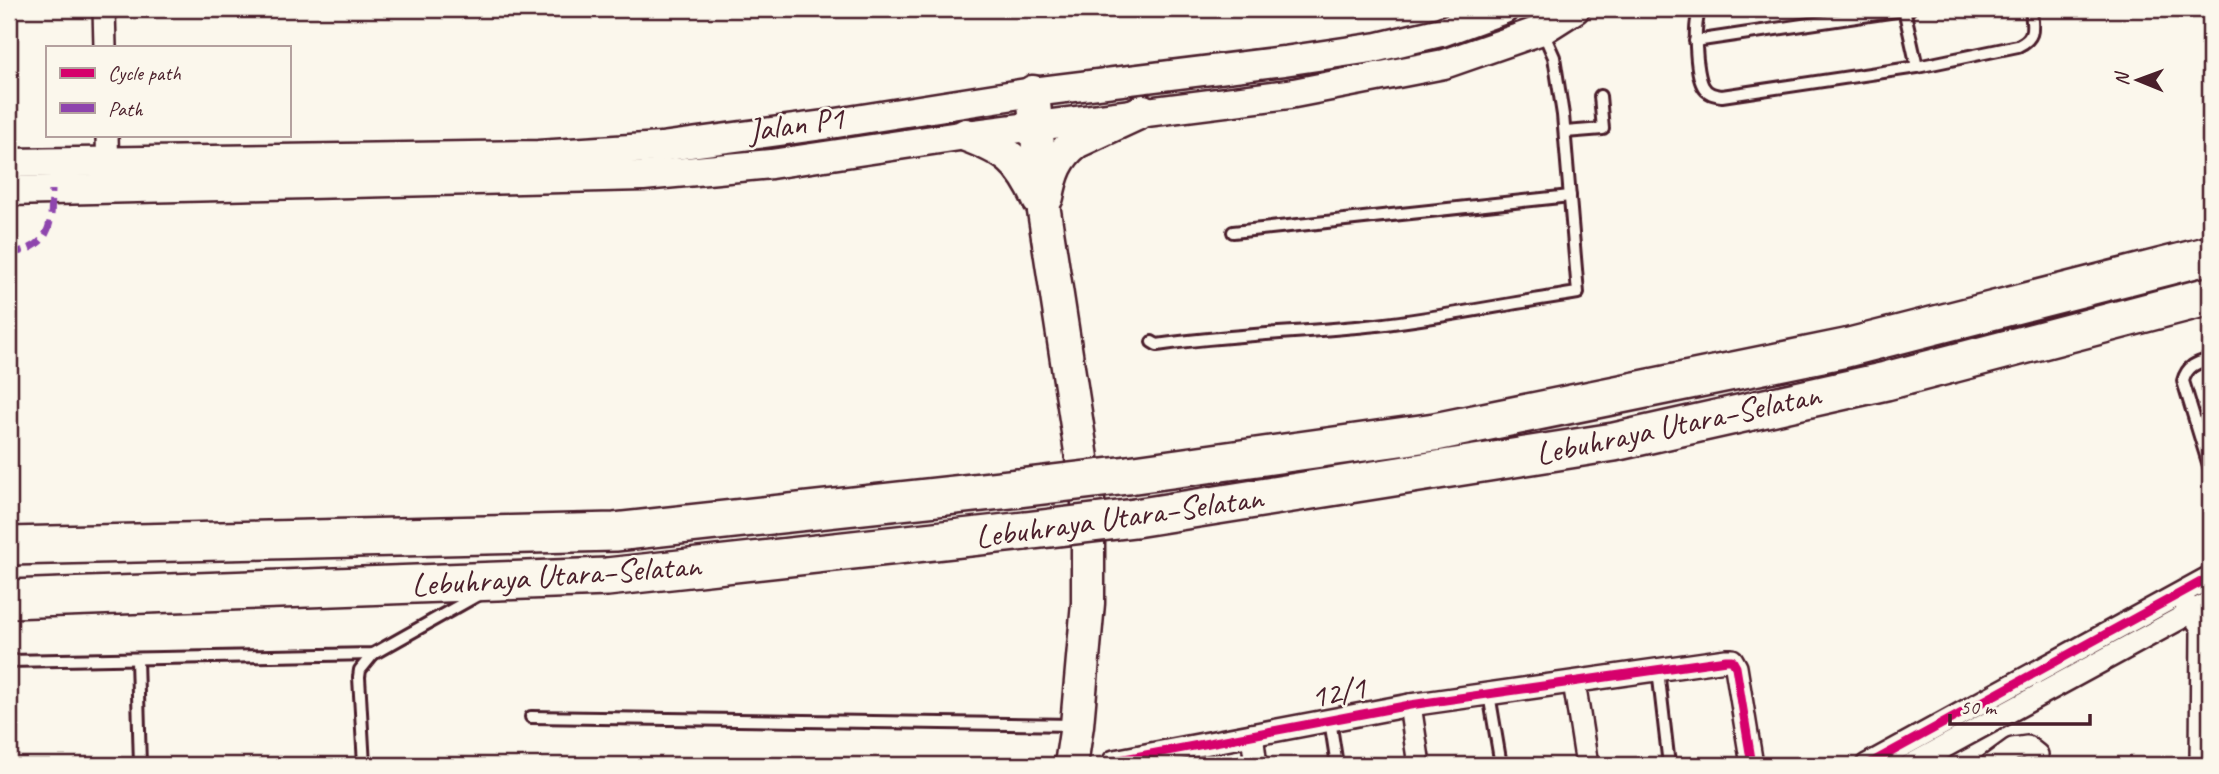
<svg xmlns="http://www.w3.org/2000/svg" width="2219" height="774" font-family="Caveat,sans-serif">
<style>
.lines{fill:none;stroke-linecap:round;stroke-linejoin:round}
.service-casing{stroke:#4a1f2b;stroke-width:16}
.minor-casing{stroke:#4a1f2b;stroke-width:26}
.secondary-casing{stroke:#4a1f2b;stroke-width:33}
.primary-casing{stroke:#4a1f2b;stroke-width:37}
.motorway-casing{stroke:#4a1f2b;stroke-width:42}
.service{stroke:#fbf7ec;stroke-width:10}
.minor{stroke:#fbf7ec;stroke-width:21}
.secondary{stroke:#fbf7ec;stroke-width:28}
.primary{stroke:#fbf7ec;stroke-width:32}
.motorway{stroke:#fbf7ec;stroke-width:37}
.motorway-bridge-casing{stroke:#4a1f2b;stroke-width:42;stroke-linecap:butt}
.motorway-bridge{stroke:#fbf7ec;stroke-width:37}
.quiet{stroke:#8e44ad;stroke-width:7;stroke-dasharray:14 7;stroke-linecap:butt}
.cycleway-casing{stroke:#fbf7ec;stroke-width:13}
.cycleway{stroke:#d6006c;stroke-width:9}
.labels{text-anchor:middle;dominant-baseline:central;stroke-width:5;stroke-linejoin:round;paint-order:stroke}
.street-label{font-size:33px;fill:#4a1f2b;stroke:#fbf7ec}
</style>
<rect width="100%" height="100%" fill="#fbf7ec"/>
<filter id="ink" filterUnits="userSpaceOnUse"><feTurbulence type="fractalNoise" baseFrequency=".0143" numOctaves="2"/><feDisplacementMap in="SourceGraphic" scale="14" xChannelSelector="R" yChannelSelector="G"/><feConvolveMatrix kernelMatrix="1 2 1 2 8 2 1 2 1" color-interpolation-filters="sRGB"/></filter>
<g filter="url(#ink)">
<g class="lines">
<g class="service-casing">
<g id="service">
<path d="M1701,9C1692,20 1696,74 1703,86C1707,94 1715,95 1722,96L1917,67L2018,46C2037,37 2032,27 2031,9"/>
<path d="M1904,9L1917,67"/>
<path d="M1695,41L1910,9"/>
<path d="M1565,132L1603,129L1600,96"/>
<path d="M1233,232L1570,196"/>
<path d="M1152,342L1157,345C1230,334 1304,333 1377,325C1444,317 1511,303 1578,293L1563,115L1554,57L1542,30"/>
<path d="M2210,359C2196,363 2187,366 2183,381L2210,469"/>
<path d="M137,659L140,765"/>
<path d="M9,661L373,654L478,595"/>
<path d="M1658,670L1669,765"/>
<path d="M1489,694L1501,765"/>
<path d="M531,717L1074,725"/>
<path d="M1330,720L1337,765"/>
<path d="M364,765L359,677L360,670L373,654"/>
</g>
</g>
<g class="minor-casing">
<g id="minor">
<path d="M104,9L105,47"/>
<path d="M107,135L108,176"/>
<path d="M2184,601L2202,628L2201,765"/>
<path d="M1574,682L1587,765"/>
<path d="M1410,705L1419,765"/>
<path d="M1252,735L1256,765"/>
<path d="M1114,761L1410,705L1726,660H1732L1736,667L1752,765"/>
<path d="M1867,765L2210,577"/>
<path d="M1911,765L2210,602"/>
<path d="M1991,765L2013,749L2027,747L2037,755V765"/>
</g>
</g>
<g class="secondary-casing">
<g id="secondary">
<path d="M9,163L538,155L661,147L824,125L1033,92L1284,61L1378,47L1441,32L1504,9"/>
<path d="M9,191L643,176L771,164L966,135L1289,94L1444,64L1542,30L1575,9"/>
</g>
</g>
<g class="primary-casing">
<g id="primary">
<path d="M1033,92L1044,211L1088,497V603L1077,725L1071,765"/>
<path d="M966,135C1006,150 1021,160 1039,200"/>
<path d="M1047,197C1051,175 1057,156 1076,142L1143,111"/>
</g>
</g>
<g class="motorway-casing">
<g id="motorway">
<path d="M1128,475L1435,432L1846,348L2210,255"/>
<path d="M1135,518L1614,442L1886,381L2210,296"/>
<path d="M9,546L615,532L1019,488"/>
<path d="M9,599L607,577L1025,531"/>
</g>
</g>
<use href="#service" class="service"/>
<use href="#minor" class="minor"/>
<use href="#secondary" class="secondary"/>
<use href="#primary" class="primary"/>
<use href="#motorway" class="motorway"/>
<g class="motorway-bridge-casing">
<g id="motorway-bridge">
<path d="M1019,488L1128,475"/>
<path d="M1025,531L1135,518"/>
</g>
</g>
<use href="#motorway-bridge" class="motorway-bridge"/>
<path class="quiet" d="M9,251C18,253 22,251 30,248C54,237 51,213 52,190"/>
<g class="cycleway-casing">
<g id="cycleway">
<path d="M1114,761L1410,705L1726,660H1732L1736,667L1752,765"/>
<path d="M1867,765L2210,577"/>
</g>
</g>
<use href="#cycleway" class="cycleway"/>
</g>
</g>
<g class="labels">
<g class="street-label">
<text transform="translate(796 124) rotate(-8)">Jalan P1</text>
<text transform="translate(1678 424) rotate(-12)">Lebuhraya Utara–Selatan</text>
<text transform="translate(1119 517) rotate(-8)">Lebuhraya Utara–Selatan</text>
<text transform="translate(556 575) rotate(-4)">Lebuhraya Utara–Selatan</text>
<text transform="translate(1338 692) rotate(-11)">12/1</text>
</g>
</g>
<rect width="2219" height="774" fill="none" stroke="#fbf7ec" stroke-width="35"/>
<rect x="18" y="18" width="2184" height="739" fill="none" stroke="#4a1f2b" stroke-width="2.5" filter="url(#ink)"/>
<rect x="46" y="46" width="245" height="91" fill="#fbf7ec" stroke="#b4a19f" stroke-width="2"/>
<rect x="60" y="68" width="35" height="10" fill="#d6006c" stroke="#b4a19f" stroke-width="2"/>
<text x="108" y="80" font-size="21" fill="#4a1f2b">Cycle path</text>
<rect x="60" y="103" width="35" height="10" fill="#8e44ad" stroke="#b4a19f" stroke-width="2"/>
<text x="108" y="116" font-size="21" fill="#4a1f2b">Path</text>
<g transform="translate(2138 80) rotate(271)" stroke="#fbf7ec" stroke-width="5" paint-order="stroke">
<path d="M0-5L12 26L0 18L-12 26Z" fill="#4a1f2b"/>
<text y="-10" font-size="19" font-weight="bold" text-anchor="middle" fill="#4a1f2b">N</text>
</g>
<path d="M1950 714v10h140v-10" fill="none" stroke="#4a1f2b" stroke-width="3.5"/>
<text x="1960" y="714" font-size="21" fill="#4a1f2b" stroke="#fbf7ec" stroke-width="5" paint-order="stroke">50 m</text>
</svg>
